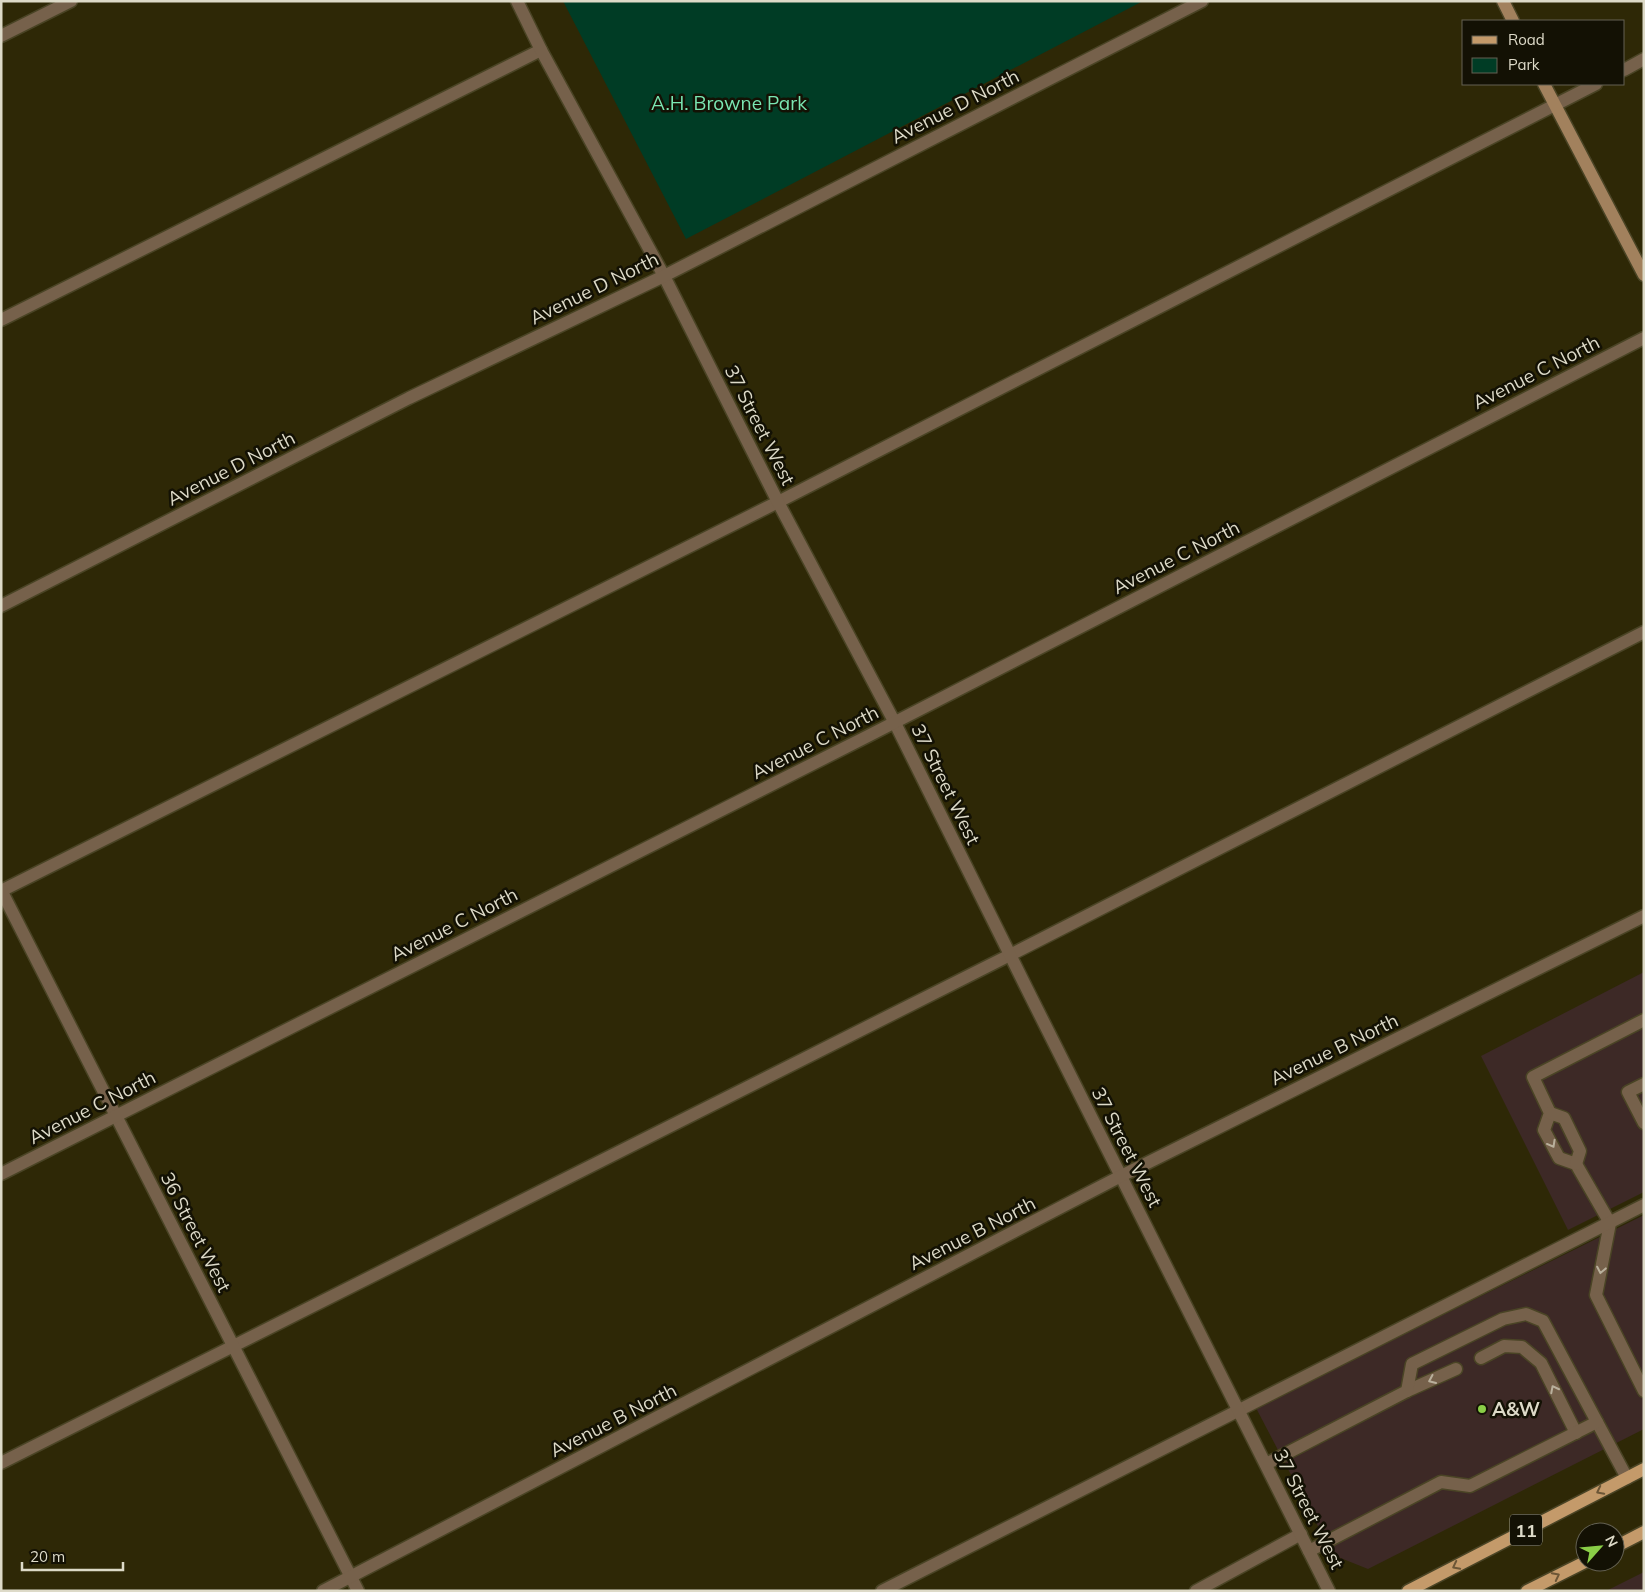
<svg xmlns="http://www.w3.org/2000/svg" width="1645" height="1592" font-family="Mulish,sans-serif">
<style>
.commercial{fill:#3d2926}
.green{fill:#003c25}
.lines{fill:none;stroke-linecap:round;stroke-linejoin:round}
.lane-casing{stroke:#4a4425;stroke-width:15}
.street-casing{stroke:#4a4425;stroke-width:15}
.secondary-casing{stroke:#4a4425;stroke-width:15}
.primary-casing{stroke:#4a4425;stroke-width:15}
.lane{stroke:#76614b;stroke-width:12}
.street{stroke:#76614b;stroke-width:12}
.secondary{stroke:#a2815d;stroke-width:12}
.primary{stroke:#c49a6a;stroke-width:12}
.oneway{stroke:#b9b09c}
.oneway2{stroke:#6c5637}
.poi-dot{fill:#8ace47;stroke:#131104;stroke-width:2}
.labels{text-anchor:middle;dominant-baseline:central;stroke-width:5;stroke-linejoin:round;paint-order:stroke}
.shield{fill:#131104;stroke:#a09e8d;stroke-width:1}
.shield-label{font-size:18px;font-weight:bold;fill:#dddac8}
.park-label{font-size:19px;fill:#7ae6b2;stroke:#131104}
.street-label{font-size:19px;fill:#dddac8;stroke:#131104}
.poi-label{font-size:19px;font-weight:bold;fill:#dddac8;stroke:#131104;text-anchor:start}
</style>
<rect width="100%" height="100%" fill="#2e2806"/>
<g class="commercial">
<path d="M1644,972V1192L1568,1230L1481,1056Z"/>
<path d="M1644,1215V1429L1368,1569L1333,1555L1256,1408Z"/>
<path d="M1644,1572V1591H1606Z"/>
</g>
<path class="green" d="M563,1H1143L686,239Z"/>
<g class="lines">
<g class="lane-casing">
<g id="lane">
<path d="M1624,70L1644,59"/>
<path d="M1,320L541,50"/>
<path d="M1,891L778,502L1596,84"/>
<path d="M1644,1020L1533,1077L1550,1113L1544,1130L1559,1158L1576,1164L1610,1223L1596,1295L1644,1391"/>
<path d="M1644,1084L1628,1092L1644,1123"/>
<path d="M1550,1113L1564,1118L1580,1151L1576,1164"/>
<path d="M1481,1358L1504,1346L1522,1347L1541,1363L1576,1433"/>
<path d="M1407,1391L1456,1369"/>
<path d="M1597,1422L1627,1478"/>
<path d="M1,1463L1010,955L1644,632"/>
<path d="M1266,1464L1407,1391L1412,1364L1503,1319L1526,1314L1543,1321L1597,1422L1470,1486L1441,1482L1309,1551"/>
<path d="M882,1591L1644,1205"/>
<path d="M1196,1591L1301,1534"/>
</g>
</g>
<g class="street-casing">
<g id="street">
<path d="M517,1L541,50L664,276L778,502L895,723L1032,999L1329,1591"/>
<path d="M1,36L71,1"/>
<path d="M1,606L409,398L664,276L1202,1"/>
<path d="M1,890L358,1591"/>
<path d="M1,1174L868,736L1644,338"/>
<path d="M323,1591L1121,1176L1644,916"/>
</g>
</g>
<g class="secondary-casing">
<g id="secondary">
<path d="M1503,1L1513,21"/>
<path d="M1544,84L1644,275"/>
</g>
</g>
<g class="primary-casing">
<g id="primary">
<path d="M1615,1547L1644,1532"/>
<path d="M1408,1591L1644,1469"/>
<path d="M1527,1591L1585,1562"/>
</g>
</g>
<use href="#lane" class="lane"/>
<use href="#street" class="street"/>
<use href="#secondary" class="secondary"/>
<use href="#primary" class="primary"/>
</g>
<defs><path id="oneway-chevron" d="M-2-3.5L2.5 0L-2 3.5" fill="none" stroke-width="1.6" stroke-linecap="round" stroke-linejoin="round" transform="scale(1.25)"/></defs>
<g class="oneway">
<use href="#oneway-chevron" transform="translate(1552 1144) rotate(61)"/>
<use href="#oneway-chevron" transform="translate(1601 1270) rotate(101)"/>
<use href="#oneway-chevron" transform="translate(1432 1380) rotate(156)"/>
<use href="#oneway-chevron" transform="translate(1554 1389) rotate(-117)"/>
</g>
<g class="oneway2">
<use href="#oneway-chevron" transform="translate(1600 1491) rotate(153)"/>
<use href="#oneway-chevron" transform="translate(1456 1566) rotate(153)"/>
<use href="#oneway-chevron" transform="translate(1556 1576) rotate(-27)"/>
</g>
<circle class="poi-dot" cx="1482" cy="1409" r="5"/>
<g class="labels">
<rect class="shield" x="1510" y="1514.5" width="32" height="31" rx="4"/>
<g class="shield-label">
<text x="1526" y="1530">11</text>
</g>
<g class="park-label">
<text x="729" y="103">A.H. Browne Park</text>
</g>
<g class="street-label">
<text transform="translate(955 106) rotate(-27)">Avenue D North</text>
<text transform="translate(594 288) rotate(-26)">Avenue D North</text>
<text transform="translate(1536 372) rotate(-27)">Avenue C North</text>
<text transform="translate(760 425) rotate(63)">37 Street West</text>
<text transform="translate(231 468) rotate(-27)">Avenue D North</text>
<text transform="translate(1176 557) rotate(-27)">Avenue C North</text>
<text transform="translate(815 742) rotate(-27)">Avenue C North</text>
<text transform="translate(946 784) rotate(64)">37 Street West</text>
<text transform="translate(454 924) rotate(-27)">Avenue C North</text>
<text transform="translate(1334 1049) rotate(-26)">Avenue B North</text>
<text transform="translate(92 1107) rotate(-27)">Avenue C North</text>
<text transform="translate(1127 1147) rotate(63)">37 Street West</text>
<text transform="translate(196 1232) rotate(63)">36 Street West</text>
<text transform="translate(972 1233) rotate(-27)">Avenue B North</text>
<text transform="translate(613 1420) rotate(-27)">Avenue B North</text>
<text transform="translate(1309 1509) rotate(63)">37 Street West</text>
</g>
<g class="poi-label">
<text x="1492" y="1409">A&amp;W</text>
</g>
</g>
<rect width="1645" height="1592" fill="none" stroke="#dddac8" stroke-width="5"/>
<rect x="1462" y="20" width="162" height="65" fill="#131104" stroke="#646152"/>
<rect x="1472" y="36" width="25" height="8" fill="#c49a6a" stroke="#646152"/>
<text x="1508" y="45" font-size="15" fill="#dddac8">Road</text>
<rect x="1472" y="58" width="25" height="15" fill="#003c25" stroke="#646152"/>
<text x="1508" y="70" font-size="15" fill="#dddac8">Park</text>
<g transform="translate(1600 1547) rotate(63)"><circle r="24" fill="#131104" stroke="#646152"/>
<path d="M0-4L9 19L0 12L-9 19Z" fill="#8ace47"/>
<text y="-8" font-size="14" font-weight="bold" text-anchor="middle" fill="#dddac8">N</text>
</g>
<path d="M22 1562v8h101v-8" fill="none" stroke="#dddac8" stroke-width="2.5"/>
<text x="30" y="1562" font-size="15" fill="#dddac8" stroke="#131104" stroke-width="4" paint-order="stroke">20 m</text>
</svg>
